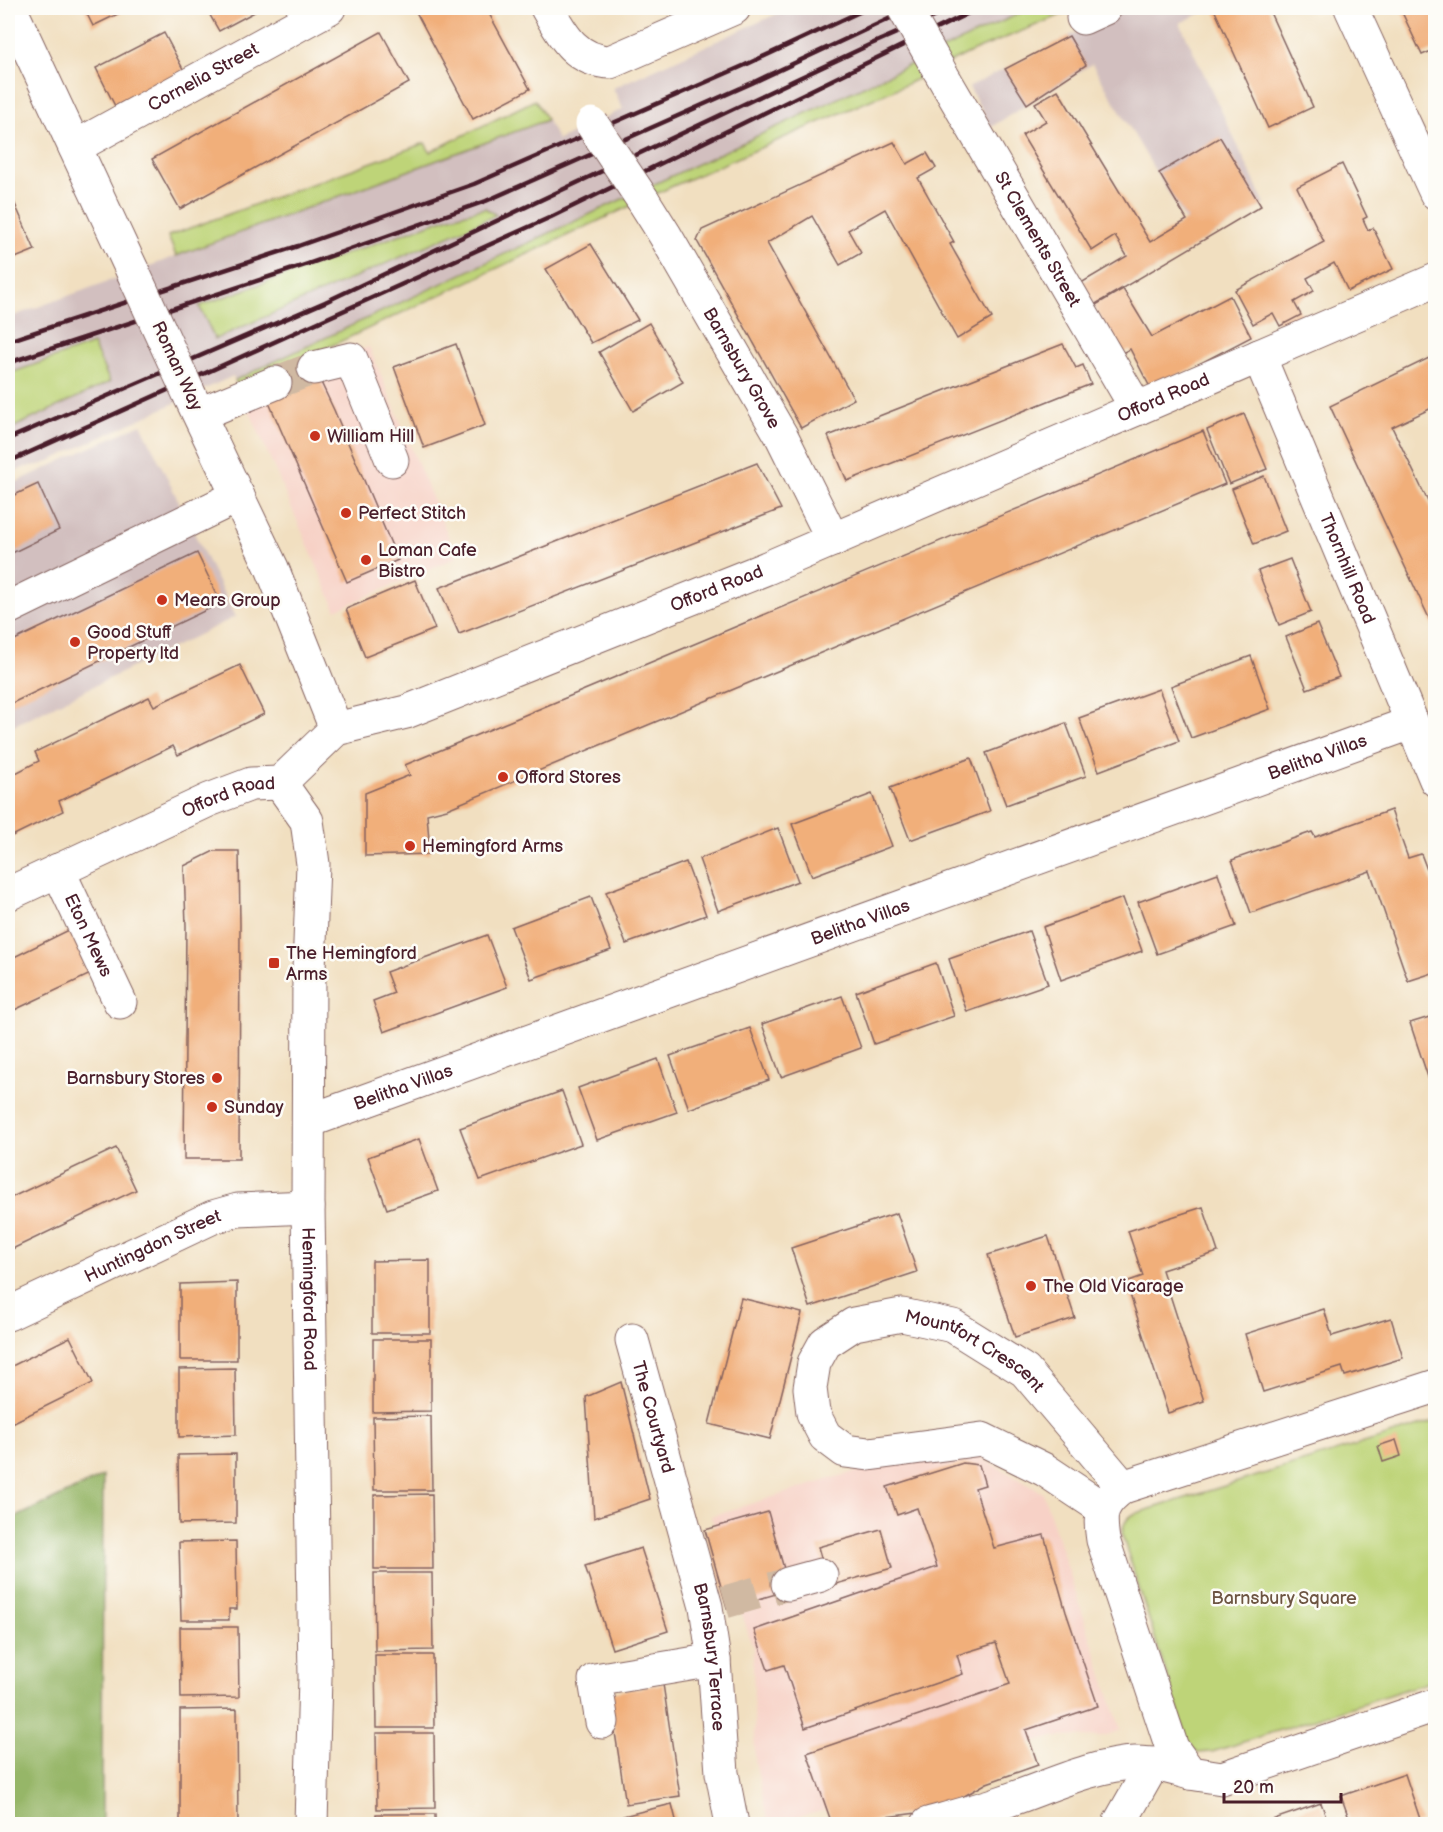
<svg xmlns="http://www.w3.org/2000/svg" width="1443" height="1832" font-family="'Balsamiq Sans',sans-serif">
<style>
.built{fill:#f7d1c6}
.industrial{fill:#d2bfbf}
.green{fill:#bed478;stroke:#847a52;stroke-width:1.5}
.forest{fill:#96b668;stroke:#706a4a;stroke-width:1.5}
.building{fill:#f1af7a}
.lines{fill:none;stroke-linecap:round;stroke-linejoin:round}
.minor-tunnel{stroke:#d0b9a2;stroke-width:33;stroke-dasharray:33 16;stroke-linecap:butt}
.minor-casing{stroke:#84625f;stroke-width:35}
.minor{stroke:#fff;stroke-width:33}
.rail{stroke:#4a1f2b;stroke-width:4.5}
.minor-bridge-casing{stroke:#84625f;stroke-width:35;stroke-linecap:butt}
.minor-bridge{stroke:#fff;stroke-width:33}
.poi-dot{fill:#c8321e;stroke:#fdfcf7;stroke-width:2}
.labels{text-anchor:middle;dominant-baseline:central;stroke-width:5;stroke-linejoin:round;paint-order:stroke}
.street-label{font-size:18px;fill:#4a1f2b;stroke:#fdfcf7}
.poi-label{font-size:18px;fill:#4a1f2b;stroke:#fdfcf7;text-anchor:start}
.park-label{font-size:18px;fill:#6d5542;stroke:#fdfcf7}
</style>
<rect width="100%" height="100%" fill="#fdfcf7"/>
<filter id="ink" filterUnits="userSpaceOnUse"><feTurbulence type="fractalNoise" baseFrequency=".0167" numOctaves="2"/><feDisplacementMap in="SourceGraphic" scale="12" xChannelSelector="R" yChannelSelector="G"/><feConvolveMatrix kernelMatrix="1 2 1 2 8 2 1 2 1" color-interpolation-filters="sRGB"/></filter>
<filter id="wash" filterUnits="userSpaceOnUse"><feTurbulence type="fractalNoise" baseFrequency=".008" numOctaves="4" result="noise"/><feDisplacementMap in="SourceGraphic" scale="24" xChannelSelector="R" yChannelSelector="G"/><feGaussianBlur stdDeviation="1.35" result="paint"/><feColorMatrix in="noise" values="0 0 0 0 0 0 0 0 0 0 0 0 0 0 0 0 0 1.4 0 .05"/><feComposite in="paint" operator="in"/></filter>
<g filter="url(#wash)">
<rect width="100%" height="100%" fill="#f1dfc0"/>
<g class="built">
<path d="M369,347L457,557L336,610L239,387Z"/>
<path d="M971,1452L1043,1493L1121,1730L1107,1736L1051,1737L1005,1750L877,1798L768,1824L755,1760L753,1648L711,1516L915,1453Z"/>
</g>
<g class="industrial">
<path d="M790,8H1078L971,52L905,85L673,186L239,389L233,376L43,464L25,467L8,475V318L547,120L558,140L623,109L613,88Z"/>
<path d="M1124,8H1212L1180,23L1265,204L1090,308L1077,285L1185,221L1092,64L991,127L969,87Z"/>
<path d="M141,424L235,617L8,728V486Z"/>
</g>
<g class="green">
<path d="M1031,8H1078L971,52L905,85L673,186L239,389L235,380Z"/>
<path d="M535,100L547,120L176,256L168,236L425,143L430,152Z"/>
<path d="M485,208L496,215L215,339L199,306L447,218Z"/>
<path d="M93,344L110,382L8,430V374Z"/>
<path d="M1435,1421V1680L1212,1752L1197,1753L1189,1744L1122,1535C1123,1526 1125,1519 1134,1514Z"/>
</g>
<path class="forest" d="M103,1476L102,1824H8V1521Z"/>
<g id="blocks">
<g class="building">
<path d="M84,8H130L93,26Z"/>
<path d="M206,8H262L219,31Z"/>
<path d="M414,8H486L530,89L473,119Z"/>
<path d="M1217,8H1268L1313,107L1268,128L1214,9Z"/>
<path d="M1400,8H1436V49L1422,55Z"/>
<path d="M381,32L409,83L180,209L152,159Z"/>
<path d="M164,33L184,71L115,106L96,68Z"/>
<path d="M1069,36L1086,65L1027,104L1005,69Z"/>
<path d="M1058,90L1150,242L1187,220L1159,173L1220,137L1261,206L1094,305L1081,283L1127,256L1115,236L1092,251L1022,135L1046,121L1035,103Z"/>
<path d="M894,142L907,164L927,153L936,168L918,178L954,242L950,244L992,318L957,339L885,209L848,230L861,253L840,265L812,216L767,243L854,399L801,428L697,241L702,230Z"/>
<path d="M1342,164L1367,217L1363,219L1368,230L1373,228L1393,269L1348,291L1334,263L1307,278L1314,291L1294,302L1301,315L1280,326L1273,313L1253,324L1235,290L1324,242L1297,187Z"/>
<path d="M8,188L35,250L8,261Z"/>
<path d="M591,244L638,320L591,343L546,269Z"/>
<path d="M1123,289L1152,337L1230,296L1251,337L1151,389L1130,349L1122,353L1094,306Z"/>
<path d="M649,323L683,382L633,411L599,352Z"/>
<path d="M456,344L485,425L424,448L394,367Z"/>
<path d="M1063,344L1076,368L1083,365L1091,384L847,481L828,436Z"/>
<path d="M1429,358L1436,374V406L1392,427L1436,518V633L1330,406Z"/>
<path d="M311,361L334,410L398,560L347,582L267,398L271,376Z"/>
<path d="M1244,414L1267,469L1229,484L1207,430Z"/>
<path d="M1203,431L1225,484L447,809L427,814L430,854L365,856V793L410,775L405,765Z"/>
<path d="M757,463L781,509L459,634L439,588Z"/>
<path d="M1264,476L1286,531L1254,544L1232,489Z"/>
<path d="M38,484L59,530L8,555V498Z"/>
<path d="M197,553L221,603L8,705V643Z"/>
<path d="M1290,559L1311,612L1279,625L1258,571Z"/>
<path d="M415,580L435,629L365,657L346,609Z"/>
<path d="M1317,624L1339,677L1307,689L1286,637Z"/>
<path d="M1251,656L1270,709L1191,738L1171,686Z"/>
<path d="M240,665L264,714L178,755L173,746L116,774L59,801L63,811L8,838V777L39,761L35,752L149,697L154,706Z"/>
<path d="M1159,689L1179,741L1099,771L1079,718Z"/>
<path d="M1066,723L1086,776L1006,805L986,753Z"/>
<path d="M971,758L990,811L910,840L890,788Z"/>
<path d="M872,794L892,846L812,876L792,824Z"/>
<path d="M1391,810L1408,858L1421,854L1436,893V972L1408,981L1370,871L1251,913L1232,860L1312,832L1315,837Z"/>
<path d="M778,828L798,881L718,911L699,859Z"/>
<path d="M214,851H239L240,925L239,1159H184L186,926L184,866Z"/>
<path d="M686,862L706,915L626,944L606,892Z"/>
<path d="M1218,873L1236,926L1157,954L1138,902Z"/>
<path d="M591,897L611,950L531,979L511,927Z"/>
<path d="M1123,898L1142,951L1061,980L1043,927Z"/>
<path d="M75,927L97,971L8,1013V960Z"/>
<path d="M1029,931L1048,984L967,1012L949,959Z"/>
<path d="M487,935L507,987L384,1032L373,1001L394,993L386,972Z"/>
<path d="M936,963L954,1016L874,1044L856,992Z"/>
<path d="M842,996L861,1048L781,1077L762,1024Z"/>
<path d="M1436,1015V1088L1432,1089L1410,1023Z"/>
<path d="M750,1028L769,1080L689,1109L670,1056Z"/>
<path d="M658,1059L677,1112L597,1140L578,1088Z"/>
<path d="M562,1091L581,1144L480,1180L460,1128Z"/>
<path d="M419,1139L438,1191L387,1209L368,1157Z"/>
<path d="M116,1148L136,1190L8,1251V1199Z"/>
<path d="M1203,1207L1218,1252L1162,1270L1204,1401L1168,1413L1126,1282L1143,1276L1128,1231Z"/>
<path d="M897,1213L917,1272L810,1307L791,1248Z"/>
<path d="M1048,1236L1075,1318L1015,1337L988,1255Z"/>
<path d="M430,1260V1333H372V1261Z"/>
<path d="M237,1282V1360H180V1284Z"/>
<path d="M741,1298L802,1313L770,1439L709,1424Z"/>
<path d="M1324,1309L1332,1336L1391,1318L1403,1358L1345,1376L1342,1367L1263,1392L1245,1334Z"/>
<path d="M70,1337L93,1383L8,1425V1368Z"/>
<path d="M373,1339H431V1411L373,1412Z"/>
<path d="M235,1368L236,1435L179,1437V1369Z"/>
<path d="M621,1382L650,1499L594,1518L586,1397Z"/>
<path d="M431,1416L432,1490H374L373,1417Z"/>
<path d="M1396,1440L1401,1456L1383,1462L1378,1446Z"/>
<path d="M236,1454V1523L179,1524L178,1455Z"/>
<path d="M963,1463L979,1465L985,1485L975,1488L994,1548L1044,1535L1066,1612L1098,1706L1026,1730L1038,1765L987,1783L940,1810L886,1817L864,1824H832L807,1753L1010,1684L996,1643L957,1655L963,1674L805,1728L784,1665L768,1670L754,1630L937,1567L917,1508L897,1515L887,1487Z"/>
<path d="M432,1494L433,1569H374V1495Z"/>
<path d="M768,1512L790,1590L727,1608L705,1530Z"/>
<path d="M881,1529L892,1568L829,1586L818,1547Z"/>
<path d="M236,1541L237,1609H229V1620H181L179,1542Z"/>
<path d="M641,1548L668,1631L612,1649L585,1566Z"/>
<path d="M374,1573H432L433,1650L375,1651Z"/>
<path d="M180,1627H238L239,1697L181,1698Z"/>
<path d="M375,1655H433L434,1728H376Z"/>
<path d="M663,1684L680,1796L626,1804L609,1693Z"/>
<path d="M237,1709L238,1824H180V1710Z"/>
<path d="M376,1733H434L435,1808L377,1809Z"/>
<path d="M1405,1774L1421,1822L1414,1824H1351L1341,1796Z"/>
<path d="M1321,1803L1329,1824H1260Z"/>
<path d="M672,1804L677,1824H625L623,1816Z"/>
<rect x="376" y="1814" width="59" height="10"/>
</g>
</g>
</g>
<g filter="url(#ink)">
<use href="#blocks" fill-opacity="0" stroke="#84625f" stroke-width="1.5"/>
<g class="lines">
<g class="minor-tunnel">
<path d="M275,383L314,368"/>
<path d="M725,1602L788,1584"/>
</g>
<g class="minor-casing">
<g id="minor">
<path d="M10,8L133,272"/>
<path d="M547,8C562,34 575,61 610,62L734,8"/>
<path d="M1351,8L1436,193"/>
<path d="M1083,18L1105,8"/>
<path id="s1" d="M938,68L1137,409"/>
<path id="s2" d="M75,147L329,8"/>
<path id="s3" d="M643,200L665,235L782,437L833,540"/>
<path id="s4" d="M1259,356L1436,780"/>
<path d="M314,368L351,359L392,460"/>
<path d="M190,396L272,568L336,729"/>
<path d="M200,414L275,383"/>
<path d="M8,608L238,496"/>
<path id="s5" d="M280,783L307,821L313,864L309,969L308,1207L315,1677L311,1824"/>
<path id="s6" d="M58,870L120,1002"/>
<path id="s7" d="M8,894L209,800L251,784L280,783L336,729L406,712L767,568L1436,280"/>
<path id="s8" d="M309,1121L1411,723"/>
<path id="s9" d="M8,1314L213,1217L238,1210L308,1207"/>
<path id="s10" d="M632,1340L706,1607L714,1660L722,1773L732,1824"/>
<path d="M1436,1386L1123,1487C1100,1504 1099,1513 1103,1540L1172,1748L1190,1773L1222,1778L1436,1705"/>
<path id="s11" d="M1102,1508L1045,1470L982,1439L869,1454L845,1451L825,1436L813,1413L810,1388L814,1363L825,1343L854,1324L902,1315L953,1326L1025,1371L1123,1487"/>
<path d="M788,1584L821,1575"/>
<path d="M602,1722L595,1680L714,1660"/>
<path d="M928,1824C953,1817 979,1810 1003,1802C1043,1789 1094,1764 1135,1763C1154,1763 1172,1768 1190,1773"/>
<path d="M1119,1824L1153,1764"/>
</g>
</g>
<use href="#minor" class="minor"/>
<g class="rail">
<path d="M8,341L298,246L474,184L743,66L868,8"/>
<path d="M8,363L308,264L486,201L752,83L912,8"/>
<path d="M8,439L325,302L869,45L954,8"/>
<path d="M8,462L551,217L979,8"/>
</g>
<g class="minor-bridge-casing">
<g id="minor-bridge">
<path d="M904,8L938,68"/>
<path d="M592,124L643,200"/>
<path d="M133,272L190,396"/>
</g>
</g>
<use href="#minor-bridge" class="minor-bridge"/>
</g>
</g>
<g class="poi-dot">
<circle cx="315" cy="436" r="6"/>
<circle cx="346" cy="513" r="6"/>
<circle cx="366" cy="560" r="6"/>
<circle cx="162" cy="600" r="6"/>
<circle cx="75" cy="642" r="6"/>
<circle cx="503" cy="777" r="6"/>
<circle cx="410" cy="846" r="6"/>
<rect x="268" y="957" width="12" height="12" rx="3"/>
<circle cx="217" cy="1078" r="6"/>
<circle cx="212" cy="1107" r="6"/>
<circle cx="1031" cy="1286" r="6"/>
</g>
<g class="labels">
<g class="street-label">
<text stroke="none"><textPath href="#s2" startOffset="146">Cornelia Street</textPath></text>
<text stroke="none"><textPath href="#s1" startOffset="198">St Clements Street</textPath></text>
<text transform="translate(177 366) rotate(65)">Roman Way</text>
<text stroke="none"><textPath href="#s3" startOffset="195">Barnsbury Grove</textPath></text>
<text stroke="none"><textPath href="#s7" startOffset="1266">Offord Road</textPath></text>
<text stroke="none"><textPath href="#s4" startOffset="230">Thornhill Road</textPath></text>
<text stroke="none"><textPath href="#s7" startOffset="780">Offord Road</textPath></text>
<text stroke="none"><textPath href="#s8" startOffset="1072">Belitha Villas</textPath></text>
<text stroke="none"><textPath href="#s7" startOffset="242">Offord Road</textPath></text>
<text stroke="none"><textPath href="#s8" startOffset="586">Belitha Villas</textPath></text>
<text stroke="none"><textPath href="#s6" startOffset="72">Eton Mews</textPath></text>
<text stroke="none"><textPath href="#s8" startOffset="100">Belitha Villas</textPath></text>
<text stroke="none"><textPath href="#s9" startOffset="160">Huntingdon Street</textPath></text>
<text stroke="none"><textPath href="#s5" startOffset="525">Hemingford Road</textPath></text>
<text stroke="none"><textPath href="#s11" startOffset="567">Mountfort Crescent</textPath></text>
<text stroke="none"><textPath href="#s10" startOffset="80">The Courtyard</textPath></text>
<text stroke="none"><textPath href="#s10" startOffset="327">Barnsbury Terrace</textPath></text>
</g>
<g class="poi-label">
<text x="327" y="436">William Hill</text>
<text x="358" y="513">Perfect Stitch</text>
<text x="378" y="550">Loman Cafe<tspan x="378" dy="21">Bistro</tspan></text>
<text x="174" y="600">Mears Group</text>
<text x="87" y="632">Good Stuff<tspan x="87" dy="21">Property ltd</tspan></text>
<text x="515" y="777">Offord Stores</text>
<text x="422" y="846">Hemingford Arms</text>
<text x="286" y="953">The Hemingford<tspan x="286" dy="21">Arms</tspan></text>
<text x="205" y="1078" text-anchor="end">Barnsbury Stores</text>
<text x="224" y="1107">Sunday</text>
<text x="1043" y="1286">The Old Vicarage</text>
</g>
<g class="park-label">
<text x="1284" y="1598">Barnsbury Square</text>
</g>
</g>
<rect width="1443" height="1832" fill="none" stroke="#fdfcf7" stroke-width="30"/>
<path d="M1224 1793v9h117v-9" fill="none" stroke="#4a1f2b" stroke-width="3"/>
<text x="1233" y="1793" font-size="18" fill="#4a1f2b" stroke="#fdfcf7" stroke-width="4.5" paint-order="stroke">20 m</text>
</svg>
